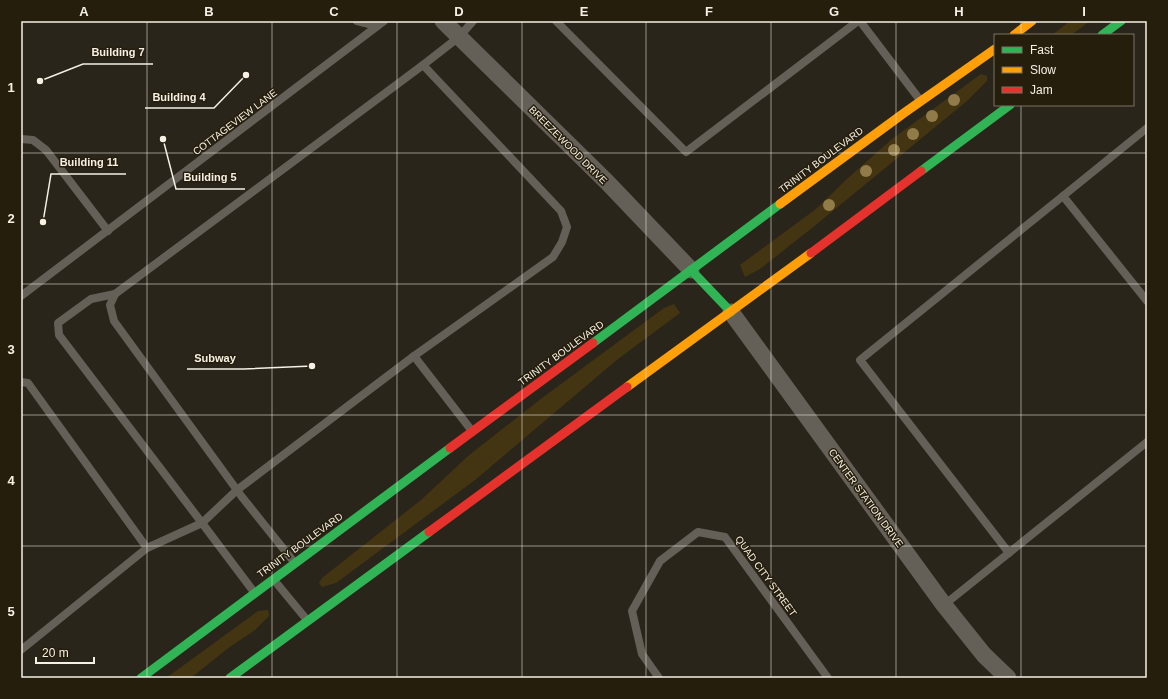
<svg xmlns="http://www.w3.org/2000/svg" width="1168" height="699" font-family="Helvetica,sans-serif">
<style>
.green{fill:#443512}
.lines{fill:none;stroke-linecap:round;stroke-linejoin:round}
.lane{stroke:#646058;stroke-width:8}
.street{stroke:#646058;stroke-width:17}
.fast{stroke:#30b455;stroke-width:9}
.slow{stroke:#ff9f0a;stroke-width:9}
.jam{stroke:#e5322d;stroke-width:9}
.tree{fill:#917b48}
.grid{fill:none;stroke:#f5f0e5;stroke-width:1;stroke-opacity:0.55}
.labels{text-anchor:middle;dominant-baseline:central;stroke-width:3;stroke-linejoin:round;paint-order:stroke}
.street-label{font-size:10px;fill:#f5f0e5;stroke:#261e0c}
.leader{fill:none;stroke:#f5f0e5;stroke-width:1.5}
.callout-dot{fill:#f5f0e5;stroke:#261e0c;stroke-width:1.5}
.callout-label{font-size:11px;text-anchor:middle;font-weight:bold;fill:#f5f0e5;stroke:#261e0c;stroke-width:3;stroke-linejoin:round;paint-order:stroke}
.neatline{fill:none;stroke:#f5f0e5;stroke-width:1.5}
.grid-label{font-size:13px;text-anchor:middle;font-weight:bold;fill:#f5f0e5}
</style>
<rect width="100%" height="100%" fill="#29251b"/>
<g class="green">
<path d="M1070,21H1090L1071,35H1052Z"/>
<path d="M981,74L987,76V81L967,101L812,228L760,269L745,277L740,265L816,209L848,178L892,139Z"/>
<path d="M674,304L680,313L618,359L475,480L336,583L322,587L319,583L322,578L421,500L468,456L542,398L664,308Z"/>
<path d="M268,610L269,616L255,630L227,649L191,678H166L258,611Z"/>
</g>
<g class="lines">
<g class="lane">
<path d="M357,21L377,26"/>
<path d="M556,21L686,152L858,21"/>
<path d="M860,21L920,100"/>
<path d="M1147,128L1063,196L1147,301"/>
<path d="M21,139L33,140L46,150L108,231"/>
<path d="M115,294L91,299L58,323L59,335L202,523L237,490L414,356L553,257L562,242L567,227L561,211L423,65"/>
<path d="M21,296L384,21"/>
<path d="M414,356L472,431"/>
<path d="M21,382L28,383L147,548L202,523L254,592"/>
<path d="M1009,553L860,360L1063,196"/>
<path d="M294,562L242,497L114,321L110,305L115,294L423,65L459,37L473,21"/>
<path d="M274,580L307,620"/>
<path d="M944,605L1147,442"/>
<path d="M21,650L147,548"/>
<path d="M659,678L642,654L632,611L660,561L698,532L725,537L828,678"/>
</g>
<g class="street">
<path d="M443,21L607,182L691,270"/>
<path d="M731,312L944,605L984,655L1008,678"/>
</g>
<g class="fast">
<path d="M1102,35L1121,21"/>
<path d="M921,171L1010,105"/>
<path d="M691,270L731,312"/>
<path d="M593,343L780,204"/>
<path d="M141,678L450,448"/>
<path d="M230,678L429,532"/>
</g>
<g class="slow">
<path d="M1014,35L1032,21"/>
<path d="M780,204L904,113L995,49"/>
<path d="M627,387L811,253"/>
</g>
<g class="jam">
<path d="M811,253L921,171"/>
<path d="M450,448L593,343"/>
<path d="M429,532L627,387"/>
</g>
</g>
<g class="tree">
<circle cx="954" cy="100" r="6"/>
<circle cx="932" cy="116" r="6"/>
<circle cx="913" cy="134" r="6"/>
<circle cx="894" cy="150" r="6"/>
<circle cx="866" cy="171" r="6"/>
<circle cx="829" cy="205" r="6"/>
</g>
<path class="grid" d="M147,21V678M272,21V678M397,21V678M522,21V678M646,21V678M771,21V678M896,21V678M1021,21V35M1021,105V678M21,153H1147M21,284H1147M21,415H1147M21,546H1147"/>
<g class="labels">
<g class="street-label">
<text transform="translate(235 122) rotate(-37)">COTTAGEVIEW LANE</text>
<text transform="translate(568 145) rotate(45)">BREEZEWOOD DRIVE</text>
<text transform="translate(821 160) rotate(-37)">TRINITY BOULEVARD</text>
<text transform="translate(561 353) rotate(-36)">TRINITY BOULEVARD</text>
<text transform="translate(866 498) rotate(54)">CENTER STATION DRIVE</text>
<text transform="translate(300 545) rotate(-36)">TRINITY BOULEVARD</text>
<text transform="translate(766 576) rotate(54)">QUAD CITY STREET</text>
</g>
</g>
<path class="leader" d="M40 81L83 64H153M246 75L214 108H145M43 222L51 174H126M163 139L176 189H245M312 366L244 369H187"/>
<g class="callout-dot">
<circle cx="40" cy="81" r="4"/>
<circle cx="246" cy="75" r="4"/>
<circle cx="43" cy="222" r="4"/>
<circle cx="163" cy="139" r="4"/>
<circle cx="312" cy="366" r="4"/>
</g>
<g class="callout-label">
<text x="118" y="56">Building 7</text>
<text x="179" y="101">Building 4</text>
<text x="89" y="166">Building 11</text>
<text x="210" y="181">Building 5</text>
<text x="215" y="362">Subway</text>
</g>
<rect width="1168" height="699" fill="none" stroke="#261e0c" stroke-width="44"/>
<rect x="994" y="34" width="140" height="72" fill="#261e0c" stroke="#797263"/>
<rect x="1002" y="47" width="20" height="6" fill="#30b455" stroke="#797263"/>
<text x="1030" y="54" font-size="12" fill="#f5f0e5">Fast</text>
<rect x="1002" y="67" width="20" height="6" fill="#ff9f0a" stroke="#797263"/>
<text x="1030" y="74" font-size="12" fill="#f5f0e5">Slow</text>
<rect x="1002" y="87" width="20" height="6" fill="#e5322d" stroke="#797263"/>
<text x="1030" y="94" font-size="12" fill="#f5f0e5">Jam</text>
<path d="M36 657v6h58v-6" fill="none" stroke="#f5f0e5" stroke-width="2"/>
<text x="42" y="657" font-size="12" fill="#f5f0e5" stroke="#261e0c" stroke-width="3" paint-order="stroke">20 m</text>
<rect x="22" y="22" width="1124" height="655" class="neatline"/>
<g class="grid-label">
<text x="84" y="16">A</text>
<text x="209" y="16">B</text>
<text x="334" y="16">C</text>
<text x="459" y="16">D</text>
<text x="584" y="16">E</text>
<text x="709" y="16">F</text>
<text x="834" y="16">G</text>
<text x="959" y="16">H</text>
<text x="1084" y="16">I</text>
<text x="11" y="92">1</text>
<text x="11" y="223">2</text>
<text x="11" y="354">3</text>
<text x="11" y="485">4</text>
<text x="11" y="616">5</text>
</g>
</svg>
